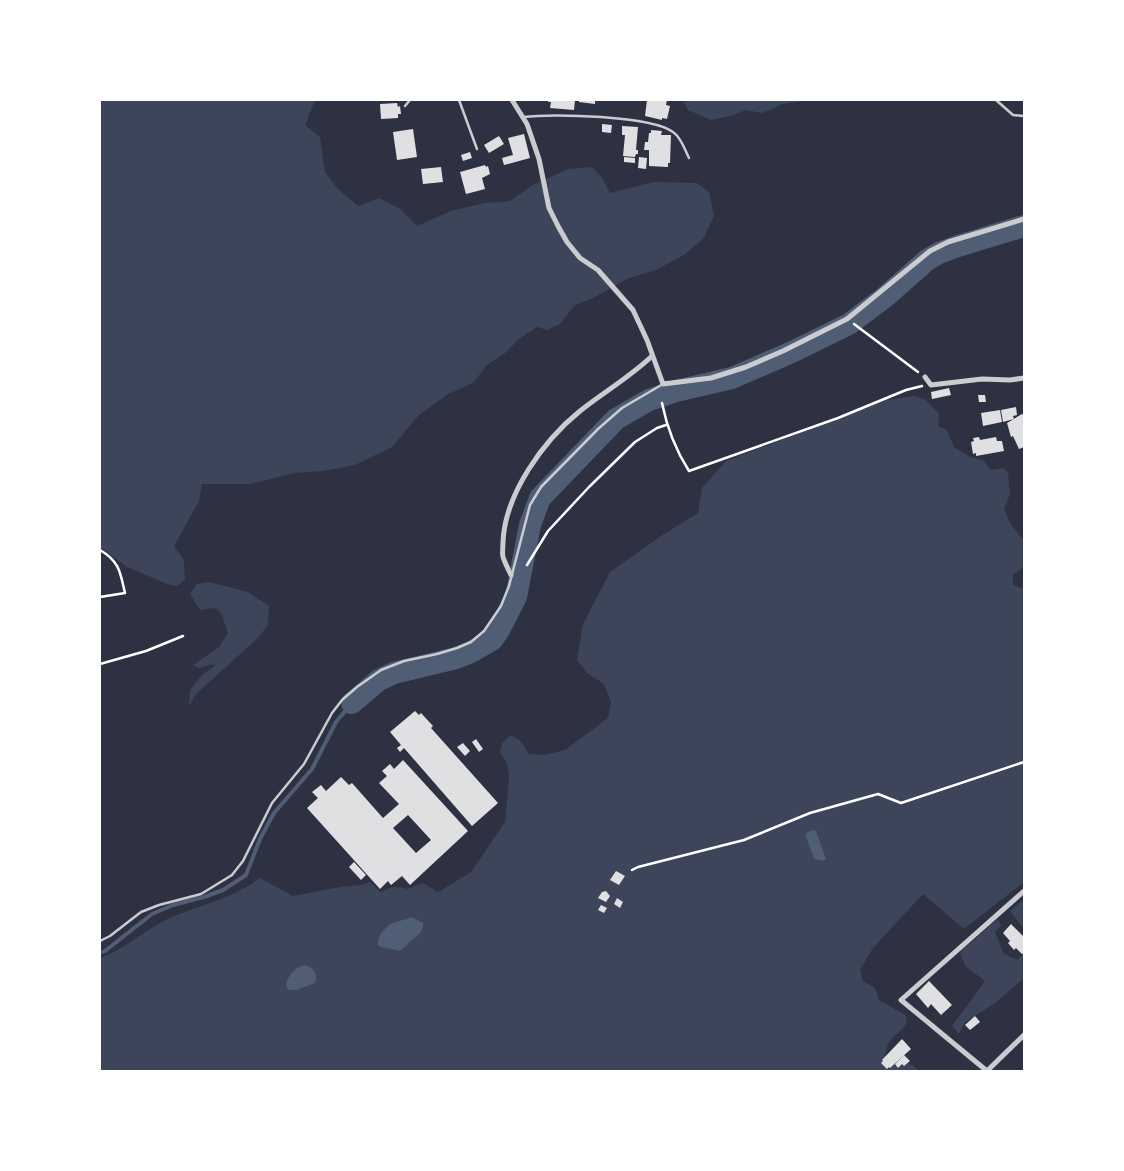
<svg xmlns="http://www.w3.org/2000/svg" width="1124" height="1171" font-family="Spectral,serif">
<style>
.green{fill:#3c4559}
.water{fill:#4f5d75}
.lines{fill:none;stroke-linecap:round;stroke-linejoin:round}
.stream{stroke:#4f5d75;stroke-width:4}
.river{stroke:#4f5d75;stroke-width:22}
.building{fill:#e0e0e3;fill-rule:evenodd}
.path{stroke:#fff;stroke-width:2.5}
.service{stroke:#caccd0;stroke-width:2.5}
.minor{stroke:#caccd0;stroke-width:5}
</style>
<rect width="100%" height="100%" fill="#2d3142"/>
<g class="green">
<path d="M100,100H319L314,103L305,125L320,137L325,172L339,190L358,206L379,198L399,208L417,226L451,211L484,203L510,201L531,186L568,169L592,167L603,179L610,193L654,182L697,183L709,192L714,216L704,238L684,255L656,270L629,278L593,298L575,305L560,324L547,330L537,327L519,339L504,354L487,365L473,383L448,394L418,416L392,447L355,465L324,471L295,473L250,484H202L199,501L174,546L184,560L185,580L177,586L170,585L127,567L100,547Z"/>
<path d="M683,100H810L783,104L762,113L745,110L734,115L711,120L688,110Z"/>
<path d="M915,396L926,400L939,414L938,426L947,430L954,447L970,457L983,460L990,470L1003,468L1008,472L1010,494L1004,509L1010,523L1024,541V566L1013,575V585L1024,589V882L964,929L923,894L873,948L860,970L863,981L875,988L879,1000L905,1015L907,1021C901,1037 888,1032 885,1056L912,1065L919,1071H100V958C126,949 145,929 170,918C202,904 230,900 260,878L293,896L340,887L362,885L370,882L381,892C391,886 397,886 408,889L423,883L438,892L471,872L505,822L509,778L507,763L500,753L502,743L509,736C520,736 523,745 529,754L545,755L565,750L608,718L611,702L604,684L587,673L577,660L583,624L610,572L664,534L698,513L702,488L726,461L886,400Z"/>
<path d="M209,582L248,592L269,606L268,625L258,638L195,695L189,707L190,690L203,674L215,666L214,664L199,668L193,665L219,647L228,633L221,613L215,608L200,610L190,594L197,584Z"/>
<path d="M1024,899V929L1010,911Z"/>
<path d="M998,919L1001,926L995,932L1004,954L1017,960L1024,953V978L994,1004L965,1022L959,1034L952,1026L985,981L965,966L960,952Z"/>
</g>
<g class="water">
<path d="M813,830L816,831L826,859L823,861L814,859L806,836V833Z"/>
<path d="M412,917L423,923V927L421,932L400,951L381,947L378,945V940L381,933L390,924Z"/>
<path d="M305,965C314,968 318,974 315,983L297,990H288L286,985C288,975 295,967 305,965Z"/>
</g>
<g class="lines">
<path class="stream" d="M100,953L105,951L152,914L173,905L204,897L223,890L246,875L260,839L274,813L312,769L336,722L352,703"/>
<path class="river" d="M352,703L379,680L394,673L456,658L471,652L492,640L499,630L516,597L530,525L540,498L616,419L649,400L676,391L732,378L792,352L849,324L885,297L927,260L939,253L958,246L1024,226"/>
</g>
<g class="building">
<path d="M549,100H575L574,110L550,108L551,102H548Z"/>
<path d="M579,100H595V104L579,102Z"/>
<path d="M647,100H667L666,105L670,106L667,119L662,118V120L645,116Z"/>
<path d="M397,103L398,107L400,106L401,114H398V118L381,119L380,104Z"/>
<path d="M602,124L612,125L611,133L602,132Z"/>
<path d="M622,126L638,127L636,150H638V154H636L635,157L623,156L625,135H622Z"/>
<path d="M413,129L417,157L397,160L393,132Z"/>
<path d="M651,130L662,131L661,135H671L670,163H668V167L649,166V150H644L645,142H648L649,133H651Z"/>
<path d="M524,134L530,158L504,165L502,158L513,155L508,138Z"/>
<path d="M499,136L504,144L489,153L484,145Z"/>
<path d="M470,152L472,158L463,161L461,155Z"/>
<path d="M624,157L635,158V163L624,162Z"/>
<path d="M639,157L647,158L646,169L638,168Z"/>
<path d="M485,165L486,167L488,166L490,174L482,178L485,189L466,194L460,172Z"/>
<path d="M441,167L443,182L423,184L421,169Z"/>
<path d="M949,388L951,395L932,399L931,392Z"/>
<path d="M978,395H985L986,402H979Z"/>
<path d="M1016,407L1017,415L1013,416L1014,419L1003,422L1001,410Z"/>
<path d="M1000,410L1002,422L983,426L981,413Z"/>
<path d="M1022,414L1024,415V447L1019,449L1013,436L1011,437L1007,423Z"/>
<path d="M979,437L980,440L996,437L997,441H1002L1004,451L976,456V453L973,454L971,442L974,441L973,438Z"/>
<path d="M415,711L419,715L421,713L433,726L431,728L498,803L472,826L404,748L400,752L397,748L401,745L390,732Z"/>
<path d="M476,739L483,749L479,752L472,742Z"/>
<path d="M463,743L470,751L465,756L457,747Z"/>
<path d="M403,760L468,831L410,885L402,876L391,885L388,881L380,889L307,808L318,798L312,792L321,785L326,791L341,777L349,785L352,783L383,818L399,804L379,783L387,776L382,771L390,764L394,769ZM408,815L431,840L416,853L393,828Z"/>
<path d="M354,862L366,875L361,880L349,867Z"/>
<path d="M616,871L625,876L619,885L610,880Z"/>
<path d="M606,891L610,896L606,902L598,898L602,892Z"/>
<path d="M617,898L623,902L620,908L614,904Z"/>
<path d="M601,905L607,908L604,913L598,910Z"/>
<path d="M1011,924L1024,937V953L1022,954L1016,948L1014,950L1008,943L1010,941L1003,933Z"/>
<path d="M929,981L952,1005L941,1015L931,1004L928,1008L916,994Z"/>
<path d="M975,1016L980,1022L970,1030L965,1025Z"/>
<path d="M902,1039L911,1049L890,1068L889,1067L887,1069L881,1063L883,1061L882,1060Z"/>
<path d="M904,1055L910,1061L904,1066L902,1064L898,1068L895,1064Z"/>
</g>
<g class="lines">
<g class="path">
<path d="M854,324L918,372"/>
<path d="M662,403C667,428 675,449 689,471L838,418L906,390L922,386"/>
<path d="M100,550C120,562 120,572 125,593L100,597"/>
<path d="M527,565L548,531L589,487L635,442L657,428L666,425"/>
<path d="M100,664L146,651L183,636"/>
<path d="M632,870L638,867L744,840L810,813L878,794L901,803L1024,762"/>
</g>
<g class="service">
<path d="M459,100L477,149"/>
<path d="M996,100L1013,115L1024,116"/>
<path d="M405,106L410,100"/>
<path d="M524,117C552,113 652,116 673,132C681,137 685,150 689,158"/>
<path d="M100,941L110,936L141,912L159,905L201,894L232,875L243,861L272,803L304,764L332,713L342,700L357,687L381,670L404,661L437,654L457,648L471,642L484,631L501,606L509,586L530,505L541,487L598,429L622,408L663,384"/>
</g>
<g class="minor">
<path d="M512,100L527,124L539,159L549,208L558,226L567,242L580,258L598,270L633,310L647,340L663,384L711,378L746,367L783,351L847,319L930,251L948,242L1024,219"/>
<path d="M925,377L931,385L982,379L1010,380L1024,378"/>
<path d="M511,575C508,569 505,563 503,557C502,553 503,547 503,542C505,494 543,441 580,411C604,392 630,377 652,356"/>
<path d="M987,1071L901,1000L1024,891"/>
<path d="M987,1071L1024,1035"/>
</g>
</g>
<rect width="1124" height="1171" fill="none" stroke="#ffffff" stroke-width="202"/>
</svg>
